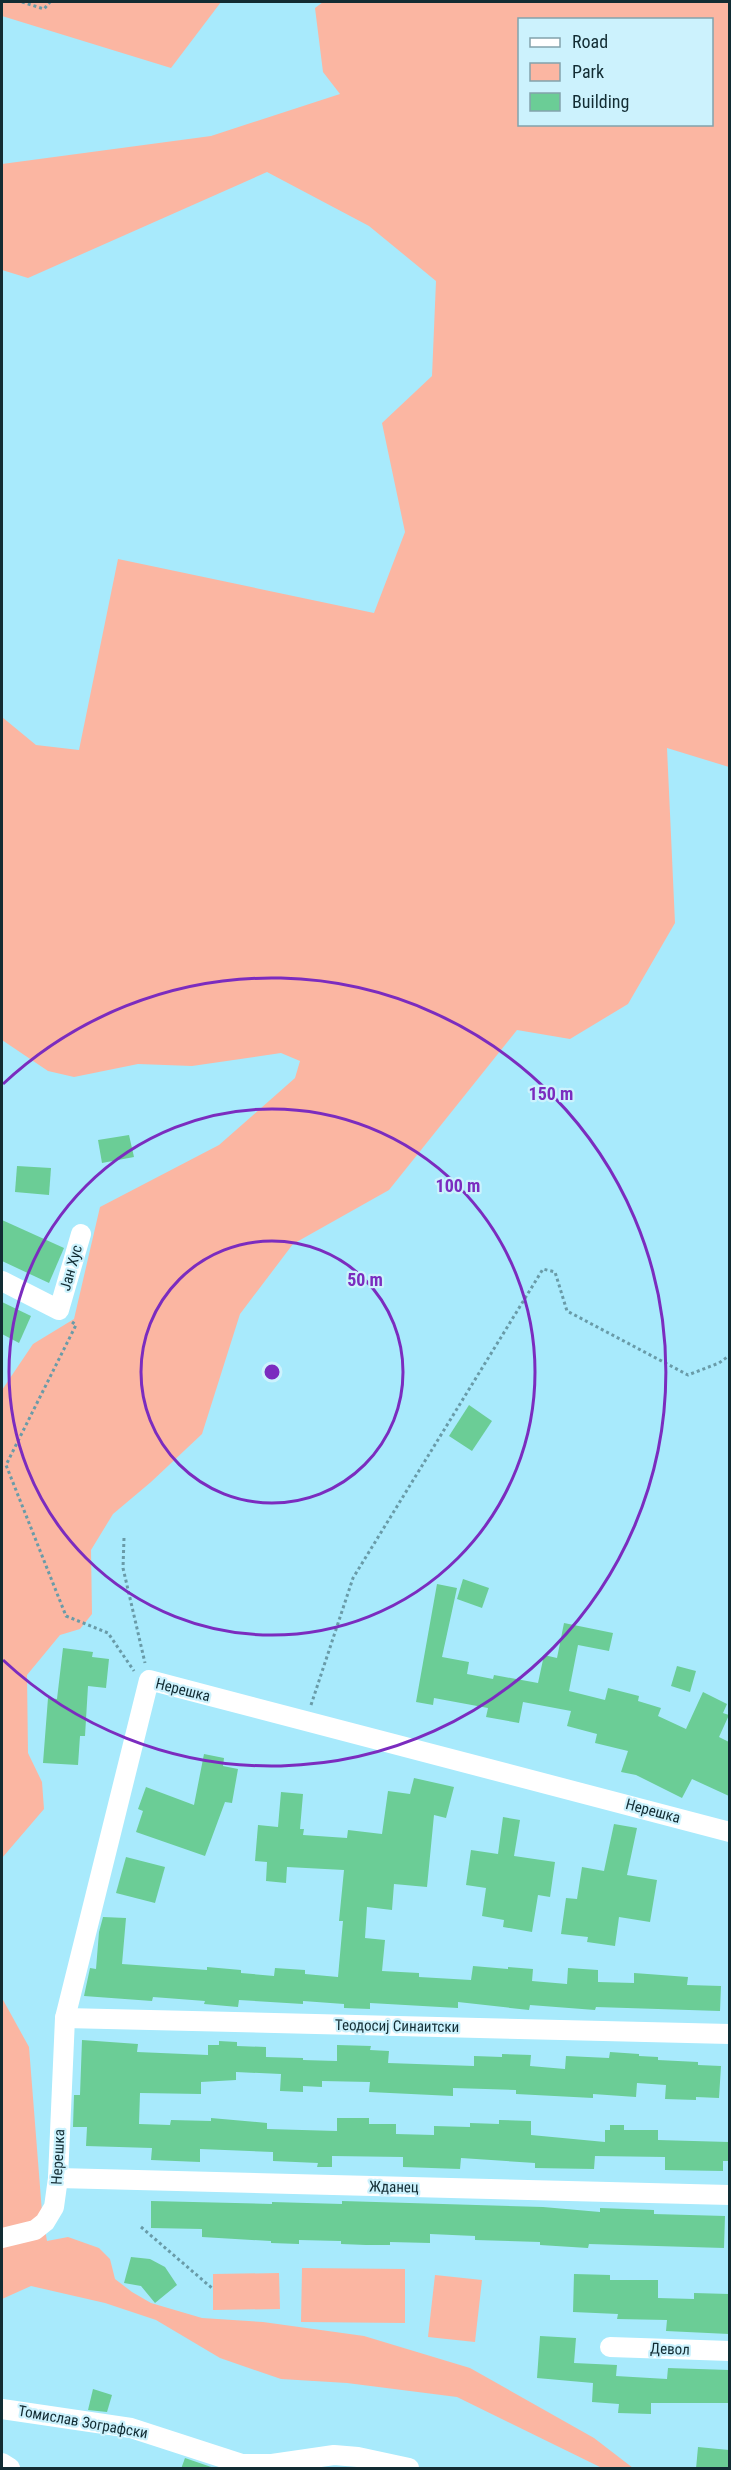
<svg xmlns="http://www.w3.org/2000/svg" width="731" height="2470" font-family="'Roboto Condensed',sans-serif">
<style>
.green{fill:#fbb6a2;fill-rule:evenodd}
.building{fill:#6bcd96}
.lines{fill:none;stroke-linecap:round;stroke-linejoin:round}
.path{stroke:#699ba8;stroke-width:3;stroke-dasharray:3 3;stroke-linecap:butt}
.minor{stroke:#fff;stroke-width:20}
.ring{fill:none;stroke:#7b2cbf;stroke-width:3}
.labels{text-anchor:middle;dominant-baseline:central;stroke-width:4.5;stroke-linejoin:round;paint-order:stroke}
.street-label{font-size:15px;fill:#122c33;stroke:#ccf2fd}
.centre{fill:#7b2cbf;stroke:#ccf2fd;stroke-width:3}
.ring-label{font-size:18px;text-anchor:middle;font-weight:bold;fill:#7b2cbf;stroke:#ccf2fd;stroke-width:4.5;stroke-linejoin:round;paint-order:stroke}
</style>
<rect width="100%" height="100%" fill="#a8eafc"/>
<g class="green">
<path d="M2,2H221L171,68L2,16Z"/>
<path d="M323,2H729V767L667,748L675,923L628,1004L570,1039L517,1030L389,1190L293,1244L240,1314L202,1434L151,1482L113,1514L91,1550L92,1614L80,1629L60,1635L27,1675L28,1753L42,1782L44,1809L2,1858V1390L33,1344L74,1319L100,1207L219,1145L295,1078L300,1061L281,1053L192,1066L138,1064L74,1077L48,1071L2,1040V717L36,745L79,750L118,559L374,613L405,532L382,423L432,376L436,281L369,226L267,172L28,278L2,270V164L211,136L340,94L323,72L315,8ZM520,20H712V124H520Z"/>
<path d="M2,1998L29,2047L42,2212L47,2241L68,2237L99,2248L110,2259L115,2279L132,2292L151,2303L202,2318L263,2322L364,2336L470,2368L594,2438L633,2468H602L457,2397L347,2383L281,2379L220,2358L156,2320L105,2303L31,2286L2,2299Z"/>
<path d="M302,2268L405,2269V2323L301,2322Z"/>
<path d="M279,2273L280,2309L213,2310V2274Z"/>
<path d="M435,2275L482,2280L475,2342L428,2337Z"/>
</g>
<g class="building">
<path d="M129,1135L134,1157L102,1163L98,1140Z"/>
<path d="M17,1166L51,1168L49,1195L15,1192Z"/>
<path d="M2,1220L64,1248L49,1283L2,1261Z"/>
<path d="M2,1302L31,1316L19,1343L2,1334Z"/>
<path d="M469,1405L492,1421L472,1451L449,1436Z"/>
<path d="M463,1579L489,1588L482,1608L457,1599Z"/>
<path d="M437,1584L457,1588L442,1657L469,1662L467,1674L493,1679L494,1675L538,1683L544,1655L557,1658L564,1623L613,1633L609,1651L578,1645L569,1691L605,1700L608,1688L639,1696L638,1701L661,1708L658,1716L686,1729L703,1692L727,1704L723,1713L729,1715L719,1737L729,1742V1796L692,1779L682,1798L636,1775L621,1772L628,1751L595,1743L597,1734L567,1726L571,1711L523,1702L519,1723L486,1717L488,1708L434,1698L433,1705L416,1702Z"/>
<path d="M63,1648L93,1652L92,1657L109,1659L106,1688L88,1686L85,1736H80L78,1765L43,1763L48,1698L57,1699Z"/>
<path d="M677,1666L696,1671L690,1692L671,1686Z"/>
<path d="M204,1754L224,1758L223,1766L238,1769L232,1803L225,1802L205,1856L136,1832L143,1811L138,1809L146,1787L194,1805Z"/>
<path d="M414,1778L454,1787L446,1818L434,1815L427,1887L394,1884L392,1910L367,1907L365,1938L385,1940L382,1971L419,1973V1977L471,1980L473,1966L508,1969V1967L533,1969L532,1981L567,1984L568,1968L598,1970V1982L634,1983V1973L688,1977L687,1985L721,1986L720,2011L596,2007L595,2010L530,2005L529,2010L458,2002V2008L370,2003V2009L344,2008V2004L303,2001V2004L239,2000L238,2007L204,2004L205,2001L153,1997L152,2001L84,1996L90,1968L96,1969L99,1932L103,1917L126,1918L122,1964L207,1970V1967L241,1970V1973L274,1976L275,1968L305,1970V1974L338,1977L343,1921H339L344,1870L287,1867L286,1883L266,1881L267,1862L255,1861L258,1825L278,1827L281,1792L303,1794L300,1829H304L303,1835L347,1838L348,1830L382,1834L388,1791L410,1794Z"/>
<path d="M503,1817L520,1820L514,1856L555,1862L550,1897L538,1895L532,1932L503,1927L504,1920L482,1916L486,1888L466,1885L471,1850L498,1854Z"/>
<path d="M614,1824L637,1828L627,1875L657,1880L650,1922L619,1917L615,1946L587,1942L588,1937L561,1934L566,1898L577,1899L582,1867L604,1871Z"/>
<path d="M126,1857L165,1867L155,1903L116,1893Z"/>
<path d="M82,2040L138,2044L137,2052L208,2055V2045H219V2041L237,2042V2046L266,2047V2057L303,2058V2060L337,2061V2045L371,2046L370,2050L389,2051L388,2063L474,2066V2056L502,2057V2054L531,2055L530,2066L565,2069L566,2056L609,2058L610,2052L639,2054V2056L658,2057V2060L698,2062V2065L721,2066L719,2098L696,2097V2100L665,2099L666,2085L637,2083L636,2097L593,2094V2098L516,2094V2090L453,2088V2096L369,2092L370,2082L322,2081V2087L303,2086V2092L280,2091L281,2074L236,2072V2080L201,2082V2094L140,2093L139,2124L170,2125L171,2120L211,2121V2118L267,2123V2129L337,2131V2118H369V2124H396V2134L434,2135V2126L470,2127V2123L499,2124V2120L531,2121V2135L605,2142V2130H610V2125H624V2130H658V2140L729,2142V2161H723V2171L665,2170V2157L595,2156L594,2169L535,2168V2163L461,2158L460,2169L403,2167V2157L332,2156V2167H317L318,2163L273,2161V2152L200,2149V2162L151,2160L152,2148L86,2146L87,2127H73L74,2095H80Z"/>
<path d="M151,2201L272,2204V2202L342,2204V2201L543,2207L600,2212V2208L654,2210V2214L725,2216L724,2248L589,2244L588,2248L540,2245V2242L475,2240V2236L430,2234V2243L390,2242V2245H366L341,2244V2241L299,2240V2244L271,2243V2241L202,2237V2229L151,2228Z"/>
<path d="M131,2257L150,2259L165,2267L177,2285L155,2303L141,2286L124,2283Z"/>
<path d="M574,2274L610,2275V2280H658V2298L694,2299V2293L729,2294V2334L666,2331L667,2320L617,2319L618,2314L573,2312Z"/>
<path d="M540,2336L576,2338L574,2363L617,2365L616,2376L667,2379L668,2368L729,2370V2403H651V2414L618,2413L619,2404L592,2402L593,2383L537,2378Z"/>
<path d="M93,2389L112,2395L107,2412L88,2410Z"/>
<path d="M698,2447L729,2450V2469H696Z"/>
<path d="M185,2458L217,2469H181Z"/>
</g>
<g class="lines">
<g class="path">
<path d="M22,2L44,9L50,2"/>
<path d="M72,1322L76,1325L6,1465L66,1616L108,1633L134,1671"/>
<path d="M124,1538L123,1568L145,1663"/>
<path d="M311,1705L353,1578L543,1269L555,1272L567,1311L688,1375L719,1363L730,1355"/>
<path d="M141,2227L213,2289"/>
</g>
<g class="minor">
<path d="M2,1281L59,1310L81,1234"/>
<path d="M65,2018L730,2034"/>
<path d="M58,2178L730,2195"/>
<path d="M2,2238L35,2230L45,2222L54,2207L58,2178L65,2018L149,1680L730,1832"/>
<path d="M610,2347L730,2351"/>
<path d="M2,2409L131,2428L242,2464H272L334,2455L358,2457L409,2468"/>
<path d="M2,2463L10,2468"/>
</g>
</g>
<g class="ring">
<circle cx="272" cy="1372" r="131"/>
<circle cx="272" cy="1372" r="263"/>
<path d="M3 1084A394 394 0 1 1 3 1660"/>
</g>
<g class="labels">
<g class="street-label">
<text transform="translate(71 1268) rotate(-74)">Јан Хус</text>
<text transform="translate(183 1690) rotate(14)">Нерешка</text>
<text transform="translate(653 1811) rotate(15)">Нерешка</text>
<text transform="translate(397 2026) rotate(1)">Теодосиј Синаитски</text>
<text transform="translate(58 2157) rotate(-87)">Нерешка</text>
<text transform="translate(394 2187) rotate(1)">Жданец</text>
<text transform="translate(670 2349) rotate(2)">Девол</text>
<text transform="translate(83 2422) rotate(10)">Томислав Зографски</text>
</g>
</g>
<circle cx="272" cy="1372" r="9" class="centre"/>
<g class="ring-label">
<text x="551" y="1100">150 m</text>
<text x="458" y="1192">100 m</text>
<text x="365" y="1286">50 m</text>
</g>
<rect width="731" height="2470" fill="none" stroke="#122c33" stroke-width="6"/>
<rect x="518" y="18" width="195" height="108" fill="#ccf2fd" stroke="#82a3ac" stroke-width="1.5"/>
<rect x="530" y="38" width="30" height="9" fill="#ffffff" stroke="#82a3ac" stroke-width="1.5"/>
<text x="572" y="48" font-size="18" fill="#122c33">Road</text>
<rect x="530" y="63" width="30" height="18" fill="#fbb6a2" stroke="#82a3ac" stroke-width="1.5"/>
<text x="572" y="78" font-size="18" fill="#122c33">Park</text>
<rect x="530" y="93" width="30" height="18" fill="#6bcd96" stroke="#82a3ac" stroke-width="1.5"/>
<text x="572" y="108" font-size="18" fill="#122c33">Building</text>
</svg>
